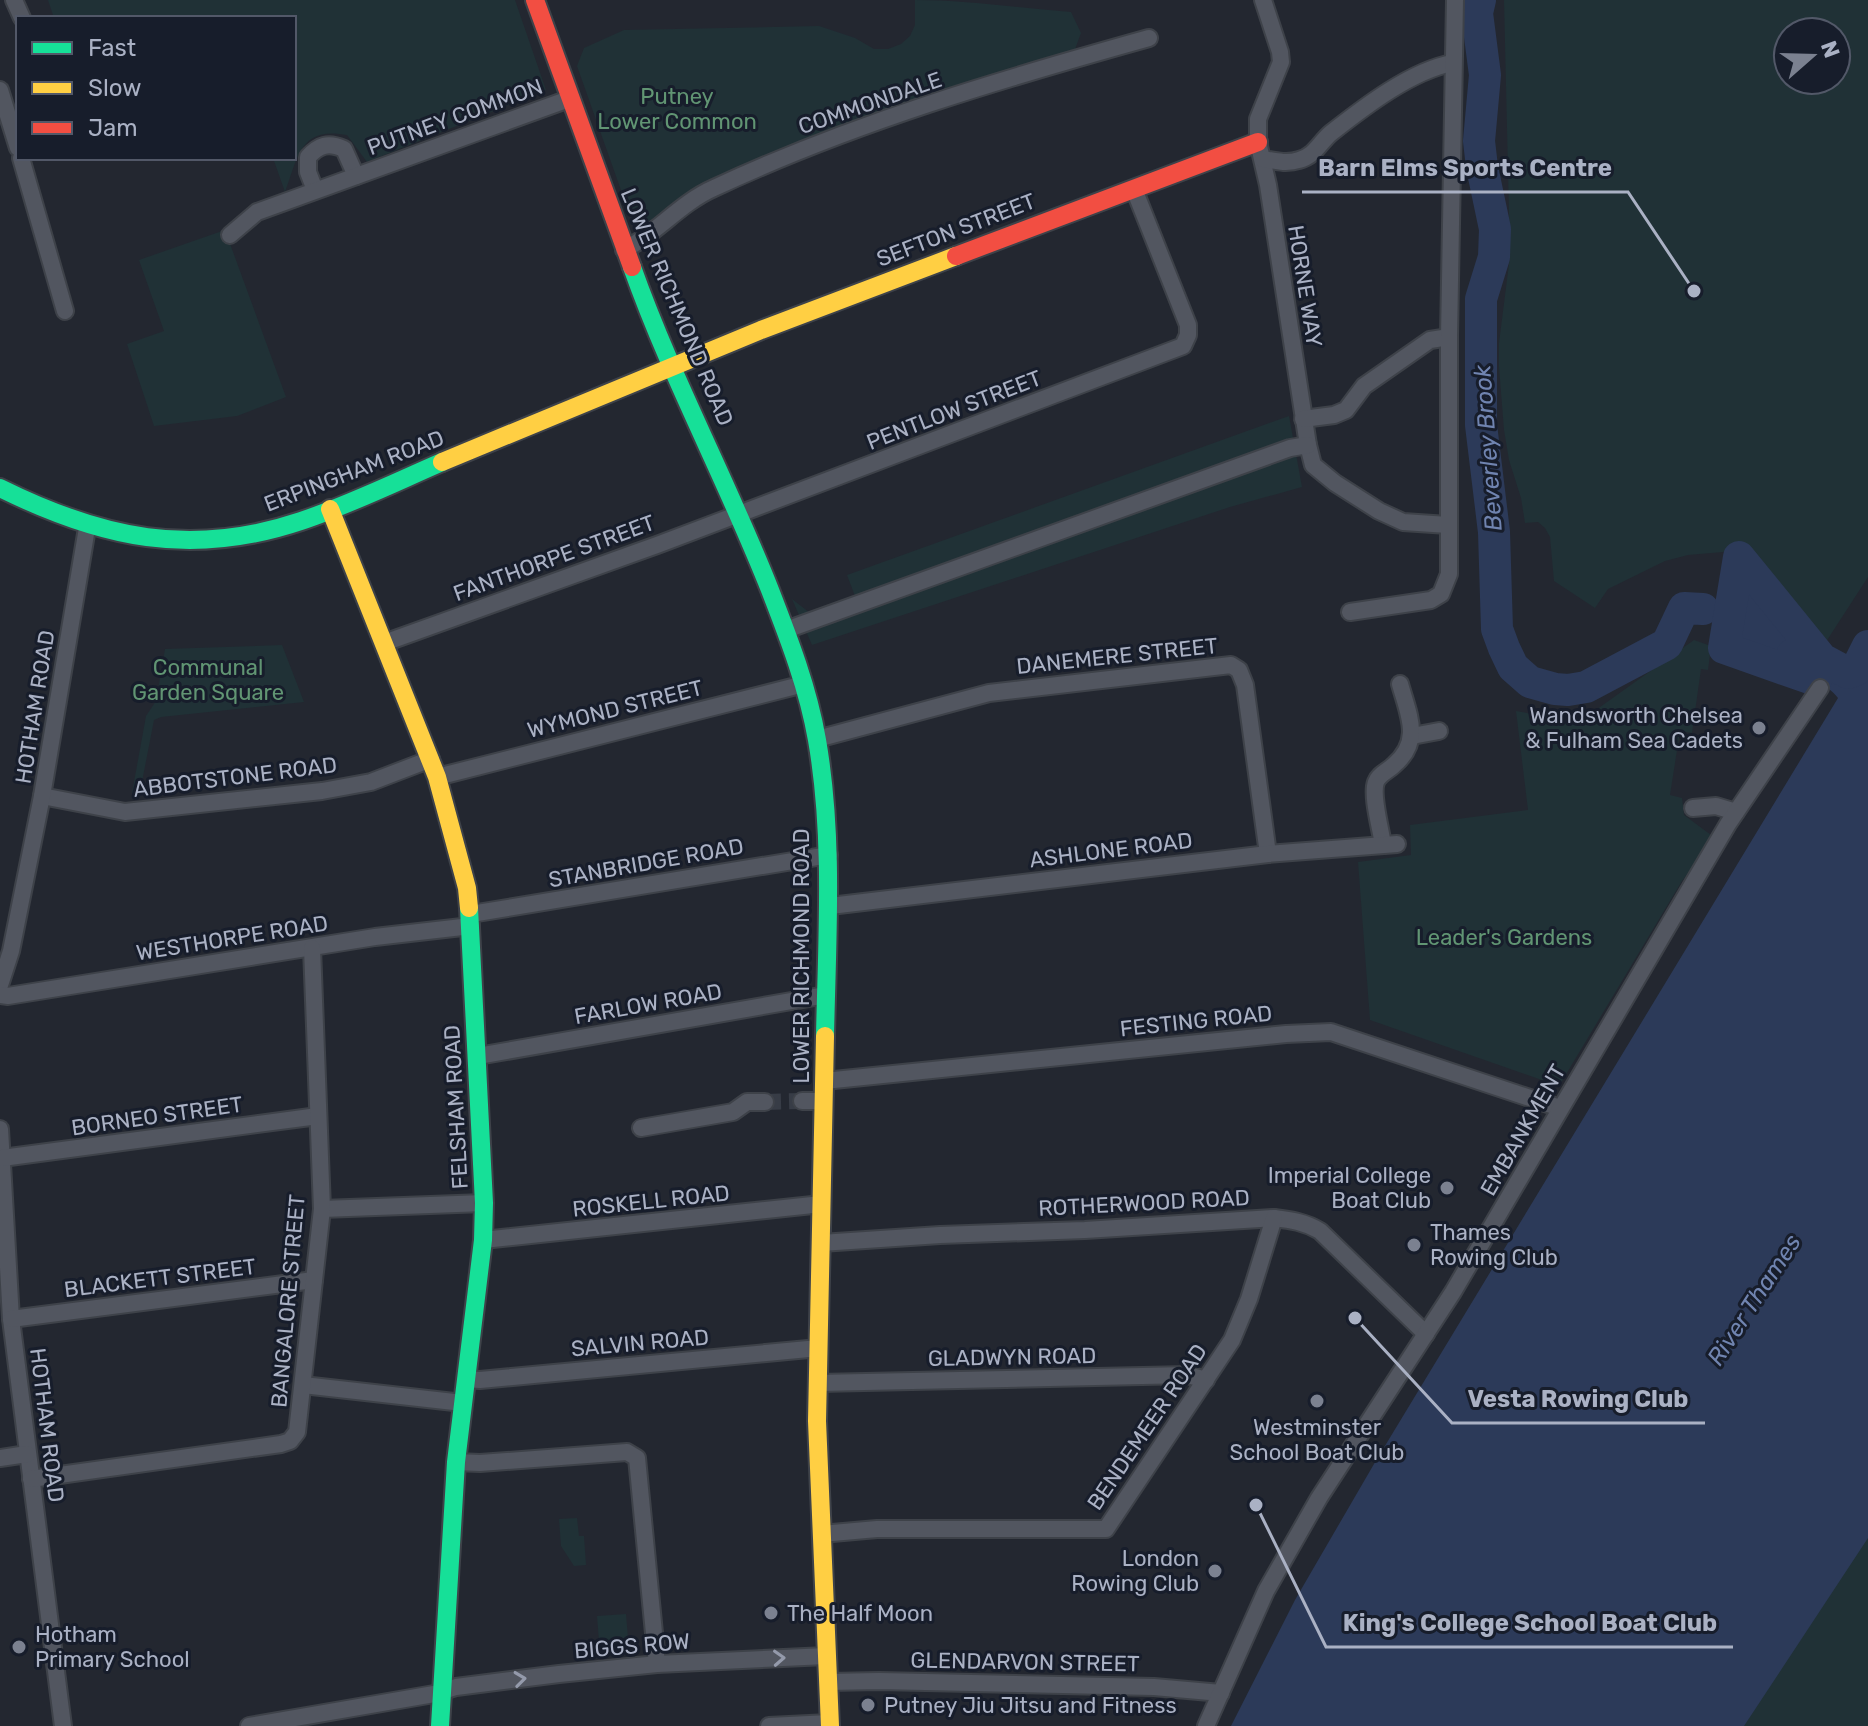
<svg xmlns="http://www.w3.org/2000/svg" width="1868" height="1726" font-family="Rubik,sans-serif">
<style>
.green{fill:#203136;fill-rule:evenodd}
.water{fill:#2c3a59}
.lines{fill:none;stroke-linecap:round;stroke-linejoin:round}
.river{stroke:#2c3a59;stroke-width:32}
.street-tunnel{stroke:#373c46;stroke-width:16;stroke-dasharray:16 8;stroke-linecap:butt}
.street-casing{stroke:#3e4249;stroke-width:20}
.fast-casing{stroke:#3e4249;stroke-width:22}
.slow-casing{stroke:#3e4249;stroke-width:22}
.jam-casing{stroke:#3e4249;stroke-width:22}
.street{stroke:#525660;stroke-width:16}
.fast{stroke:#16e098;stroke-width:18}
.slow{stroke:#ffcf43;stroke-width:18}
.jam{stroke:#f24e42;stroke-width:18}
.oneway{stroke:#949aab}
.poi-dot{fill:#7b8190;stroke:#171d2b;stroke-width:3}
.labels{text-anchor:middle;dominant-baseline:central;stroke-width:6;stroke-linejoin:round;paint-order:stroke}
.park-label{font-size:22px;fill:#619573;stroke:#171d2b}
.street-label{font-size:22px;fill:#aab1c4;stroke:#171d2b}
.poi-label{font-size:22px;fill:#aab1c4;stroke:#171d2b;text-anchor:start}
.water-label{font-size:24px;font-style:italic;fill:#7084b0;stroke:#171d2b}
.leader{fill:none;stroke:#aab1c4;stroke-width:3}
.callout-dot{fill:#aab1c4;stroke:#171d2b;stroke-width:3}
.callout-label{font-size:24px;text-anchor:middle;font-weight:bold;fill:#aab1c4;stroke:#171d2b;stroke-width:6;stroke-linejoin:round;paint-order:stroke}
</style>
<rect width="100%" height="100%" fill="#232730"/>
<g class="green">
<path d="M48,0H515L546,90L367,162L347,135C300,126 298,157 285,192L273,158H294V18H54Z"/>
<path d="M915,0C967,0 1019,8 1071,12L1081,33L1074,52L808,139L699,186L651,220L634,227L577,66L584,48L624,30L819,26L855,38L874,49H888L901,44L910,36L915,25Z"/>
<path d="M1504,0H1868V577L1822,648L1746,550L1688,555L1665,561L1608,589L1595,608L1554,581L1550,537L1545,528L1538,522L1525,523L1521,498L1509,460L1504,430L1499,367V343L1510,256ZM1788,32H1836V80H1788Z"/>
<path d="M225,230L286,397L237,416L154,426L127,344L164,331L139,260Z"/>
<path d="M1289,416L1302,487L1230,507L812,645L792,599L810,613L855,596L847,575Z"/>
<path d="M1694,640L1711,646L1708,670L1701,669L1692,733L1680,731L1670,795L1682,798L1684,815L1715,838L1682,881L1559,1086L1370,1020L1358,862L1411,855L1410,825L1528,810L1516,711L1573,721L1586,717Z"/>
<path d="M282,645L304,702L161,717L154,720L140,792L132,793L146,716L156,701L165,649Z"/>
<path d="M577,1518L579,1536H584L586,1565L574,1566L561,1546L559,1519Z"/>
<path d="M1868,1523V1726H1734Z"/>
<path d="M626,1614L628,1638L599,1641L597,1616Z"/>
</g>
<path class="water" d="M1739,557L1822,659L1849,673L1856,670L1868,646V1538L1744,1726H1231L1295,1600L1374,1464L1838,698C1816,670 1758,659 1724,648Z"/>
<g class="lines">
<g class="river">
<path d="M1480,0L1477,13L1485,75L1479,141L1482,167L1495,229L1494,257L1481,299V425L1494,532L1497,629L1504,648L1513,667L1530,682L1555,689L1568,690L1586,687L1667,644L1684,608L1703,609"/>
<path d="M1792,655L1818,676L1815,680L1724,648L1739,557L1822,659L1848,673L1856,670L1868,646"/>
</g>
<path class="street-tunnel" d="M765,1102L802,1101"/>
<g class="street-casing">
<g id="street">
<path d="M14,0L22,18"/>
<path d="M1263,0L1280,52L1281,62L1258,119V142L1268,185L1308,445L1313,465L1335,483L1379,511L1403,522L1448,525"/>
<path d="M0,90L18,148"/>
<path d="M21,158L65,311"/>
<path d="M1263,159C1275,161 1287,164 1299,160C1315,156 1320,142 1331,133C1364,107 1412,70 1453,63"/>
<path d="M315,190L308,172V157C319,145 328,142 344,149L356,176"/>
<path d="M230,235L257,212L569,99"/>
<path d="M624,250C656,234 680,203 714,188C853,123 1002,79 1149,38"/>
<path d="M1303,419L1334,415L1346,410L1364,386L1430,340L1449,337"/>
<path d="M1350,612L1431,600L1441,594L1449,574V337L1455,0"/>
<path d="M786,630L1290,448L1308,445"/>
<path d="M384,643L657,545L1183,346L1188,335V325L1134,189"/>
<path d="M1412,736L1439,731"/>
<path d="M817,739L989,693L1231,665L1239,670L1245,685L1268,854"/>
<path d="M437,777L804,684"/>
<path d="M42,796L125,812L322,791L371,782L431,759"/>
<path d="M1693,808L1716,806L1736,812"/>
<path d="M1383,845C1381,830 1371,795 1376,782C1379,774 1388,771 1394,765C1422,741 1409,716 1400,684"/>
<path d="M830,906L1268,854L1397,844"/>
<path d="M471,914L829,855"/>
<path d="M0,985L11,951L42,796L87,528"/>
<path d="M0,995L8,996L375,937L471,926"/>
<path d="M478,1056L826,995"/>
<path d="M824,1081L1286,1034L1331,1032L1560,1108"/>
<path d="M802,1101H824"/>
<path d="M641,1128L733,1112L747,1102H765"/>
<path d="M0,1129L11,1319L63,1726"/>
<path d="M2,1158L318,1116"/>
<path d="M322,1209L484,1203"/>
<path d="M483,1240L822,1204"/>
<path d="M821,1243L940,1235L1085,1230L1274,1218C1291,1220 1305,1222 1320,1231L1426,1334"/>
<path d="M11,1319L314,1280"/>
<path d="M466,1379L480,1380L819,1348"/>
<path d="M818,1383L1188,1375L1206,1380"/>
<path d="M303,1385L463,1403"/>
<path d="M0,1458L27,1454"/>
<path d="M456,1462L480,1463L627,1452L637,1458L657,1664"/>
<path d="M31,1479L281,1444L290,1441L297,1432L322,1209L312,948"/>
<path d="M821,1534L877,1529H1106L1232,1340L1249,1299L1274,1218"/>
<path d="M828,1682L879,1681L1154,1687L1221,1693"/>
<path d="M249,1726L434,1694L456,1687L559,1674L657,1664L826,1656"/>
<path d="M769,1726L829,1723"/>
<path d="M1206,1726L1266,1591L1319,1498L1453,1292L1728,824L1820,688"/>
</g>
</g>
<g class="fast-casing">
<g id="fast">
<path d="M632,267C671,377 727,481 770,590C789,639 808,688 817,740C834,838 827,937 825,1036"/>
<path d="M0,488C101,538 191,558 301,521C349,505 396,482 442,462"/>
<path d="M440,1726L456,1462L483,1240L484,1203L469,908"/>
</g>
</g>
<g class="slow-casing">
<g id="slow">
<path d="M442,462L761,330L956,256"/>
<path d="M330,509L437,777L467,888L469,908"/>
<path d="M825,1036L817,1421L830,1726"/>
</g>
</g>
<g class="jam-casing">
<g id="jam">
<path d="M535,0L632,267"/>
<path d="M956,256L1258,142"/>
</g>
</g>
<use href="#street" class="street"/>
<use href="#fast" class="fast"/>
<use href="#slow" class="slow"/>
<use href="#jam" class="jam"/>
</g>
<defs><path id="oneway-chevron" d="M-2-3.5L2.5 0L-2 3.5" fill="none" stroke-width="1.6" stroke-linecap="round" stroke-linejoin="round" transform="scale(2)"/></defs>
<g class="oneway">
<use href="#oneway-chevron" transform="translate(779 1658) rotate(-3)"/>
<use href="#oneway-chevron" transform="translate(520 1679) rotate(-7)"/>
</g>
<g class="poi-dot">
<circle cx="1759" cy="728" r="8"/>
<circle cx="1447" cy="1188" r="8"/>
<circle cx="1414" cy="1245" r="8"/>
<circle cx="1317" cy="1401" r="8"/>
<circle cx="1215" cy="1571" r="8"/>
<circle cx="771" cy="1613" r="8"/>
<circle cx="19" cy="1647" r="8"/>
<circle cx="868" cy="1705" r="8"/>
</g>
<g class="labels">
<g class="park-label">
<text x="677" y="96">Putney<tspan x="677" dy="25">Lower Common</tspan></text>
<text x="208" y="667">Communal<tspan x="208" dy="25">Garden Square</tspan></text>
<text x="1504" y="937">Leader's Gardens</text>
</g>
<g class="street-label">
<text transform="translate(870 103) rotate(-19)">COMMONDALE</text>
<text transform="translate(455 117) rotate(-20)">PUTNEY COMMON</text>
<text transform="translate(956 230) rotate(-21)">SEFTON STREET</text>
<text transform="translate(1305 286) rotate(81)">HORNE WAY</text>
<text transform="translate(677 307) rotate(67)">LOWER RICHMOND ROAD</text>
<text transform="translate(954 410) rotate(-21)">PENTLOW STREET</text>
<text transform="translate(354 471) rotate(-21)">ERPINGHAM ROAD</text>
<text transform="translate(554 558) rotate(-20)">FANTHORPE STREET</text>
<text transform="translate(1117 656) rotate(-6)">DANEMERE STREET</text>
<text transform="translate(35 707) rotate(-81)">HOTHAM ROAD</text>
<text transform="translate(615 709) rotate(-14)">WYMOND STREET</text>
<text transform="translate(235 777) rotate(-7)">ABBOTSTONE ROAD</text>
<text transform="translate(1111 850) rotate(-7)">ASHLONE ROAD</text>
<text transform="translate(646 863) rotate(-10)">STANBRIDGE ROAD</text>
<text transform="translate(232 938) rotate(-9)">WESTHORPE ROAD</text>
<text transform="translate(801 956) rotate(-90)">LOWER RICHMOND ROAD</text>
<text transform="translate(648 1004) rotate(-10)">FARLOW ROAD</text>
<text transform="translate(1196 1021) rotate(-6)">FESTING ROAD</text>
<text transform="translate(456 1107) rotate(-93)">FELSHAM ROAD</text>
<text transform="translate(157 1116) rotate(-8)">BORNEO STREET</text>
<text transform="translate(1523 1130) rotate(-60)">EMBANKMENT</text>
<text transform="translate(651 1201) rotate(-6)">ROSKELL ROAD</text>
<text transform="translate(1144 1203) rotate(-3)">ROTHERWOOD ROAD</text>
<text transform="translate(160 1278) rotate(-7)">BLACKETT STREET</text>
<text transform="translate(288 1301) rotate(-85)">BANGALORE STREET</text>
<text transform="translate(640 1343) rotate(-5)">SALVIN ROAD</text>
<text transform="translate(1012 1357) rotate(-1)">GLADWYN ROAD</text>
<text transform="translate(47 1425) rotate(83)">HOTHAM ROAD</text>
<text transform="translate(1147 1427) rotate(-56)">BENDEMEER ROAD</text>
<text transform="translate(632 1646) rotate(-5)">BIGGS ROW</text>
<text transform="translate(1025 1662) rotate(1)">GLENDARVON STREET</text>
</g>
<g class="poi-label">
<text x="1743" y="715" text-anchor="end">Wandsworth Chelsea<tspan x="1743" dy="25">&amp; Fulham Sea Cadets</tspan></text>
<text x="1431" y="1175" text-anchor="end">Imperial College<tspan x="1431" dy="25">Boat Club</tspan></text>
<text x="1430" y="1232">Thames<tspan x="1430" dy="25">Rowing Club</tspan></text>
<text x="1317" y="1427" text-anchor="middle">Westminster<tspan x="1317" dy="25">School Boat Club</tspan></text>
<text x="1199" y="1558" text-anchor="end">London<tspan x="1199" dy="25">Rowing Club</tspan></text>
<text x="787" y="1613">The Half Moon</text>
<text x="35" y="1634">Hotham<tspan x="35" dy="25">Primary School</tspan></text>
<text x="884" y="1705">Putney Jiu Jitsu and Fitness</text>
</g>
<g class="water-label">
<text transform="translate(1488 448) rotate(-94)">Beverley Brook</text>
<text transform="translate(1754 1300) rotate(-57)">River Thames</text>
</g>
</g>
<path class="leader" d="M1694 291L1628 192H1302M1355 1318L1452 1423H1705M1256 1505L1326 1647H1733"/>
<g class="callout-dot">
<circle cx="1694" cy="291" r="8"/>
<circle cx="1355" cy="1318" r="8"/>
<circle cx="1256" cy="1505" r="8"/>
</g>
<g class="callout-label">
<text x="1465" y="176">Barn Elms Sports Centre</text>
<text x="1578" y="1407">Vesta Rowing Club</text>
<text x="1530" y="1631">King's College School Boat Club</text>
</g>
<rect x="16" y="16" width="280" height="144" fill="#171d2b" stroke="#525868" stroke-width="2"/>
<rect x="32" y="42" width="40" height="12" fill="#16e098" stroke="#525868" stroke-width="2"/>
<text x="88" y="56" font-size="24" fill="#aab1c4">Fast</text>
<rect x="32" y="82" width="40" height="12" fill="#ffcf43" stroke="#525868" stroke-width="2"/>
<text x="88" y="96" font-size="24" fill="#aab1c4">Slow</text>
<rect x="32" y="122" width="40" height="12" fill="#f24e42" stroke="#525868" stroke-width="2"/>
<text x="88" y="136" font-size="24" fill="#aab1c4">Jam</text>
<g transform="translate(1812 56) rotate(70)"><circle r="38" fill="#171d2b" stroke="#525868" stroke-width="2"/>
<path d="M0-6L14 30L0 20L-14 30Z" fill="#7b8190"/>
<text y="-12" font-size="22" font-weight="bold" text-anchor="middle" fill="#aab1c4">N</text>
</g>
</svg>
